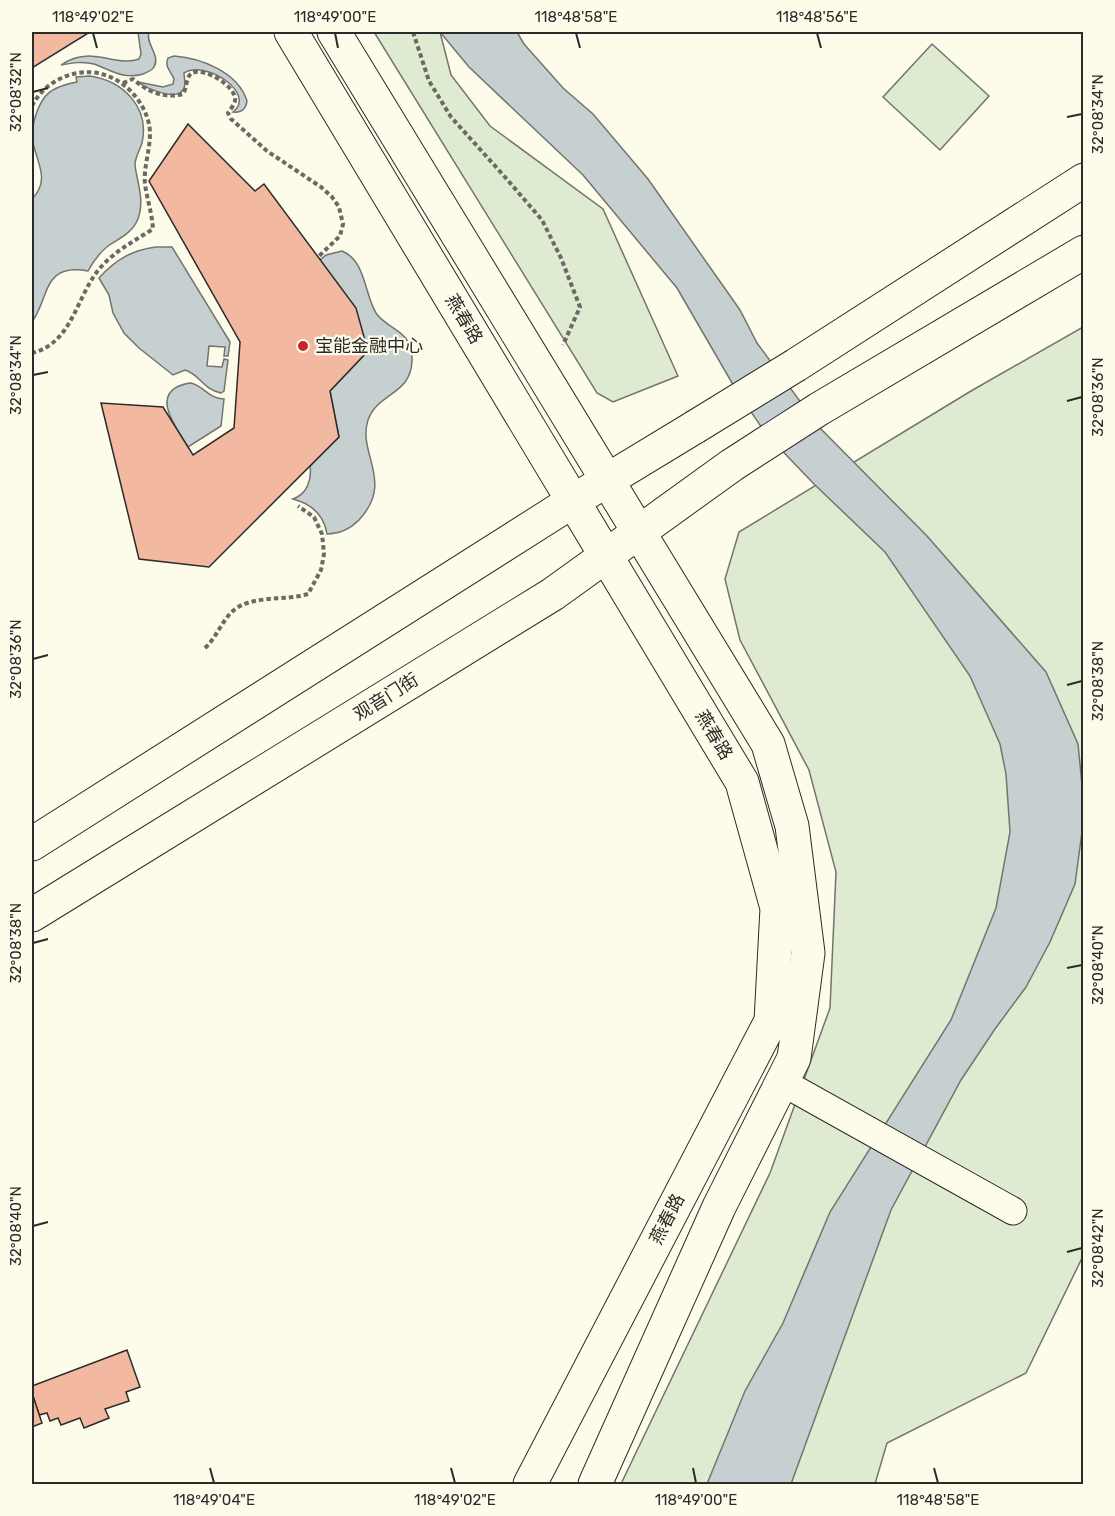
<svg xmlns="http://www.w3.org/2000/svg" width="1115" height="1516" font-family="Rubik,'Noto Sans SC',sans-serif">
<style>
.green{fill:#deebd1;stroke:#74746e;stroke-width:1.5}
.water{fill:#c7d0d0;stroke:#74746e;stroke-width:1.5}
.building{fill:#f2b8a0;stroke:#2b2b2b;stroke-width:1.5}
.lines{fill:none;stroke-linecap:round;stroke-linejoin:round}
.street-casing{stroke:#2b2b2b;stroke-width:29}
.secondary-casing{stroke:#2b2b2b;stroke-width:35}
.path{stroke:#6a6964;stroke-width:4;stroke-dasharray:4.5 3;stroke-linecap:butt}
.street{stroke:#fdfbea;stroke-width:27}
.secondary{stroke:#fdfbea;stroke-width:33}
.secondary-bridge-casing{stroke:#2b2b2b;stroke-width:35;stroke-linecap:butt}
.secondary-bridge{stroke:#fdfbea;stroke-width:33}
.ticks{fill:none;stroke:#2b2b2b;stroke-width:2}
.poi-dot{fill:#c62828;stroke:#fdfbea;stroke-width:2}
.labels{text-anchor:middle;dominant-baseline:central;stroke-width:4.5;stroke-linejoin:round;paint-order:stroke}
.street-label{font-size:18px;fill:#2b2b2b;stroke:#fdfbea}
.poi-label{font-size:18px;fill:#2b2b2b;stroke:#fdfbea;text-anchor:start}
.neatline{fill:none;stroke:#2b2b2b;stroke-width:2}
.ticks-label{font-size:15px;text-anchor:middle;fill:#2b2b2b}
</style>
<rect width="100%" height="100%" fill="#fdfbea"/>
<g class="green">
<path d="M374,32H440L451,75L490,126L603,209L678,376L613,402L597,393Z"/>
<path d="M932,44L989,96L940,150L883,97Z"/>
<path d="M1083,327V1256L1026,1373L887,1443L875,1484H621L770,1173L830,1008L836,872L809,770L740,640L725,579L739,532L971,391Z"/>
</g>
<g class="water">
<path d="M138,32H149C145,44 161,55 154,67C152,71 147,72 143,74C123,80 111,70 94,64C83,61 72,63 61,65C91,44 116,68 139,59L141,54Z"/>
<path d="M440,32H517L524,44L563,88L593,114L648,179L740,310L757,343L819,427L927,536L1046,672L1078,744L1083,795L1084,817L1075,884L1050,942L1026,987L995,1029L961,1080L891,1210L791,1484H707L745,1391L783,1323L830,1212L951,1020L996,908L1010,832L1006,774L1000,744L970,676L885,552L814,484L766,434L735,388L677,288L583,175L469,67Z"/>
<path d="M174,56C201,58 238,72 247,101C246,109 241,113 233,112C257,94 206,59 184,73C184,77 186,84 184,88C178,103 146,88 138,82L163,87L173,84L174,79C171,71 164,67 168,58Z"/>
<path d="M90,76C123,81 150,107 142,143C140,150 135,157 135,165C137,182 145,201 138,219C132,233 120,238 108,246C99,253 93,262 88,271C42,263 50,297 32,322V199C50,180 38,165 33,143C30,129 36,110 44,98C51,88 66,84 77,82L76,77Z"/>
<path d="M156,247H172L230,342L228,356H224L225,347L209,346L207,366L222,367L224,359L228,360L224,391L221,393C201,388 201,375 185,370L173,375L139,348L124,333L113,313L109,295L99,278C115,260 132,250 156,247Z"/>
<path d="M342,251C366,261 364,293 376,313C388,331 413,329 412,361C411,395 377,393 368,420C357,454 395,481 359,520C350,529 340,534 327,534C324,515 312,504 293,499C307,494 312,480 310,466L339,437L330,391L368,351L320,260L326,255Z"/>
<path d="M190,383C204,385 208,399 224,399L221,426L188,447C175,426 147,390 190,383Z"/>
</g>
<g class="building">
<path d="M32,32H90L32,68Z"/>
<path d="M188,124L255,191L264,184L356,308L368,351L330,391L339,437L209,567L139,559L101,403L163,407L193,455L234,428L240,342L149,181Z"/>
<path d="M127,1350L140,1387L126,1392L129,1401L105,1409L109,1418L84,1428L80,1418L61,1425L58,1418L50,1421L47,1413L39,1415L32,1393V1386Z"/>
<path d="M32,1393L42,1423L32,1427Z"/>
</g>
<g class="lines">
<g class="street-casing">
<path id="street" d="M782,1082L1013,1211"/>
</g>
<g class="secondary-casing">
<g id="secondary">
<path d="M291,32L742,782L777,908L771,1021L530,1484"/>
<path d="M334,32L768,744L792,826L808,953L794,1058L719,1207L595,1484"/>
<path d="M796,365L1084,180"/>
<path d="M32,844L573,501L695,427"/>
<path d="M32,915L553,594L732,465L819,409L1084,252"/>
</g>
</g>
<g class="path">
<path d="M413,32L429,81L451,117L505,177L542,220L561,258L580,307L563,345"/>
<path d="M123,83L133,79C148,92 164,99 183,94C187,88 186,76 192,73C204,67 237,86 235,101C234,105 230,110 228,113L231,119L267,151L321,187L332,197L339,207L343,224L340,236L318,257"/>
<path d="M32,106C41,88 59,76 78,73C111,67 142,93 149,124C153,143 143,165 145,184C147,199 152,213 153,229C134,241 115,251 100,268C76,296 73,343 32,353"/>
<path d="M205,648C217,637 222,620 234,610C252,595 285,601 308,594L321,570L324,554L322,534L314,517L298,506"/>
</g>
<use href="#street" class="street"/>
<use href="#secondary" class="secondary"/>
<g class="secondary-bridge-casing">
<path id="secondary-bridge" d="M695,427L796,365"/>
</g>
<use href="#secondary-bridge" class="secondary-bridge"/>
</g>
<path class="ticks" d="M93,33L97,48M335,33L338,48M576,33L580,48M817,33L821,48M33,92L48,88M1067,117L1082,114M33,375L48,372M1067,401L1082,397M33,659L48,655M1067,685L1082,681M33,943L48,939M1067,968L1082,965M33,1226L48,1222M1067,1252L1082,1248M210,1468L214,1483M451,1468L455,1483M693,1468L696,1483M934,1468L938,1483"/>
<circle class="poi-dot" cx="303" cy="346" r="6"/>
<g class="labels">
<g class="street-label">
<text transform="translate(464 319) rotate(59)">燕春路</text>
<text transform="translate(386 697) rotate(-32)">观音门街</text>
<text transform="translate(714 735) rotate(59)">燕春路</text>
<text transform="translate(667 1219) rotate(-63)">燕春路</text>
</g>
<g class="poi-label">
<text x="315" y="346">宝能金融中心</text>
</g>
</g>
<rect width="1115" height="1516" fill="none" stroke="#fdfbea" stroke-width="66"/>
<rect x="33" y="33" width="1049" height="1450" class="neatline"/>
<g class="ticks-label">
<text x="93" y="22">118°49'02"E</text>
<text x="335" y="22">118°49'00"E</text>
<text x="576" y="22">118°48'58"E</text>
<text x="817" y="22">118°48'56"E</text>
<text transform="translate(16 92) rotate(-90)" y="5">32°08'32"N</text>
<text transform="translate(1098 114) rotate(-90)" y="5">32°08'34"N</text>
<text transform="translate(16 375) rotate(-90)" y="5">32°08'34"N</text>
<text transform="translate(1098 397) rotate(-90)" y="5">32°08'36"N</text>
<text transform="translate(16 659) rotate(-90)" y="5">32°08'36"N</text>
<text transform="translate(1098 681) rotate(-90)" y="5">32°08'38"N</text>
<text transform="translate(16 943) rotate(-90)" y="5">32°08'38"N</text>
<text transform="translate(1098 965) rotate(-90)" y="5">32°08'40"N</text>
<text transform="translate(16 1226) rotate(-90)" y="5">32°08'40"N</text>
<text transform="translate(1098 1248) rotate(-90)" y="5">32°08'42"N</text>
<text x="214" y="1505">118°49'04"E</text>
<text x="455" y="1505">118°49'02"E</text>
<text x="696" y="1505">118°49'00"E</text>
<text x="938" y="1505">118°48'58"E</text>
</g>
</svg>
